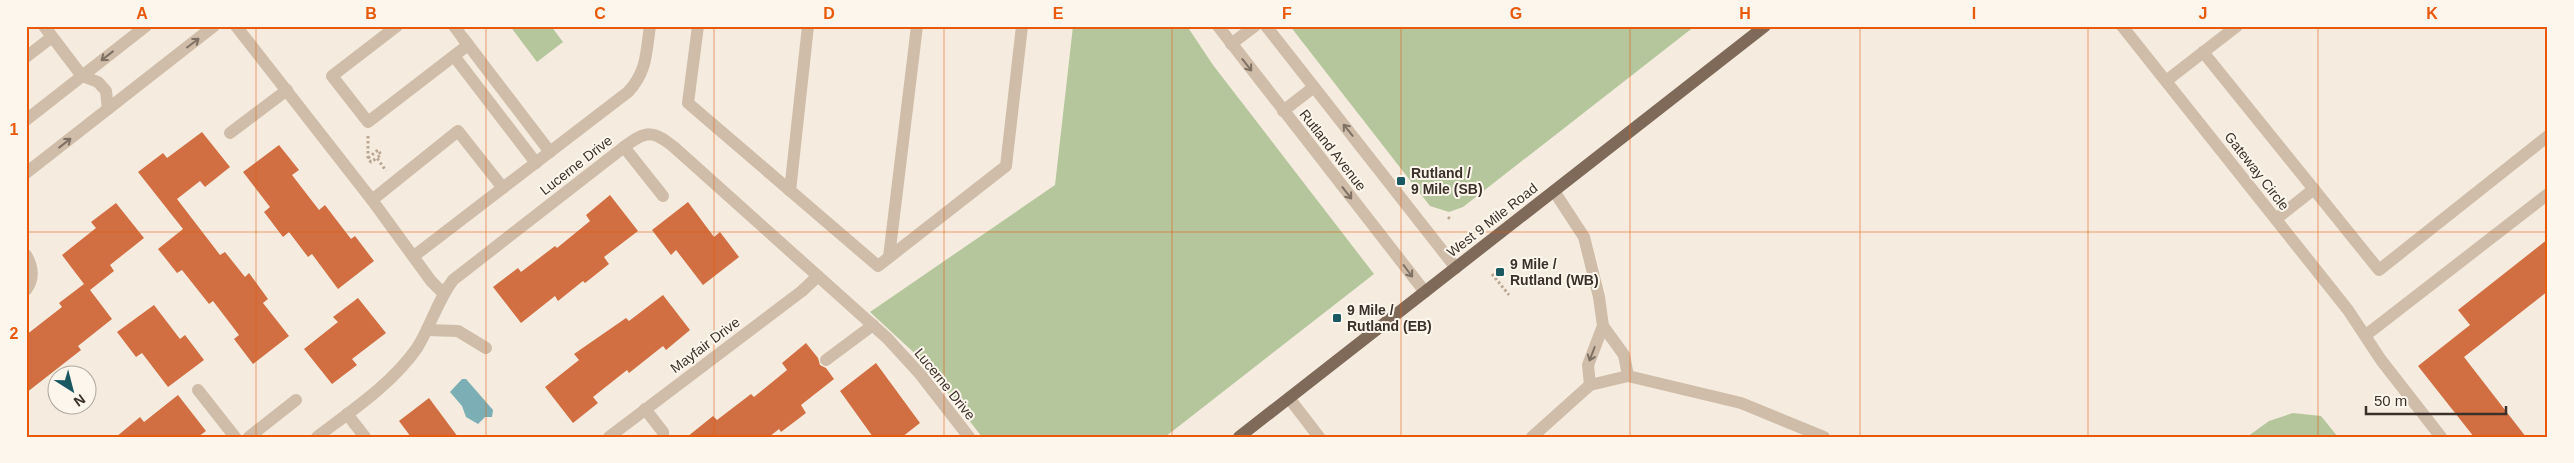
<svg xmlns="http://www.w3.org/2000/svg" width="2574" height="463" font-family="Arial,sans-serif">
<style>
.green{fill:#b5c69d}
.water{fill:#7bafb5}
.building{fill:#d16f42}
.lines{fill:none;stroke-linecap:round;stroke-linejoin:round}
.path{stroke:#bba793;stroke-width:3;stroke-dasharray:2.5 2.5;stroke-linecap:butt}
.minor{stroke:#cfbda9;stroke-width:12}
.major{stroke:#7f6959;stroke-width:12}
.oneway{stroke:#7e7063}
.grid{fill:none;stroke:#e8590c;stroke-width:1;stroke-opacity:0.55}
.poi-dot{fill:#1a5862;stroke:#fcf6ec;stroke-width:2}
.labels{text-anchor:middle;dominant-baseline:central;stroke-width:4;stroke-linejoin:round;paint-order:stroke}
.street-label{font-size:14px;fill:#3c312a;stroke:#fcf6ec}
.poi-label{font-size:14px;font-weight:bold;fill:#3c312a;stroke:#fcf6ec;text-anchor:start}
.neatline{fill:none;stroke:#e8590c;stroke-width:2}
.grid-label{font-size:16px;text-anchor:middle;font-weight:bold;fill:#e8590c}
</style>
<rect width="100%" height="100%" fill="#f5ecdf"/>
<g class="green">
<path d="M510,26H551L563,42L537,62Z"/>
<path d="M1073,26H1187L1213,65L1374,274L1165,437H982L923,361L870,312L1055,185Z"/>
<path d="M1290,26H1695L1463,207L1449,212L1430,206Z"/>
<path d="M2293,413L2321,416L2338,437H2247L2269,421Z"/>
</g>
<path class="water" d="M462,379H466L493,410L492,417H485L478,424L466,417L462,406L450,392Z"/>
<g class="building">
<path d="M202,132L230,167L205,187L200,181L177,199L220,255L225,252L245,277L249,273L268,299L263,303L289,336L253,364L234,339L239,335L213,301L209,304L182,270L177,273L158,249L183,229L138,172L163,153L167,158Z"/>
<path d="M279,145L299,170L292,175L319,210L325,205L351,239L355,236L374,261L338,289L312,254L308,257L289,232L283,237L264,212L270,207L243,172Z"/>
<path d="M610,195L638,231L604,257L609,264L585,283L583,281L558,301L555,296L521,323L493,287L518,268L521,272L555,246L557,248L590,221L586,215Z"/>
<path d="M688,202L714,237L720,232L739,257L703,285L676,250L671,255L652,230Z"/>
<path d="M116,203L144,238L110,265L114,271L90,290L112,319L78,346L81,350L26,393V335L62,307L59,303L84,284L62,255L96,228L91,222Z"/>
<path d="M2548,239V291L2464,357L2526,437H2474L2418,366L2470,325L2458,310Z"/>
<path d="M663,295L690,330L666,350L663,346L629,373L627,370L593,397L598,403L573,423L545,387L579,360L574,354L626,318L629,321Z"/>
<path d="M358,298L386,333L352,359L357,365L332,384L304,349L338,322L333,317Z"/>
<path d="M154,305L180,339L185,335L204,360L168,387L142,353L136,357L117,332Z"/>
<path d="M806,343L818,358L820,365L826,368L834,379L801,405L806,413L781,432L779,429L769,437H687L713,416L717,420L751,394L754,397L787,370L782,363Z"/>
<path d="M876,363L920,423L902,437H873L840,391Z"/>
<path d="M178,395L206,431L198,437H116L140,417L144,422Z"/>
<path d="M429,398L458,437H411L399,421Z"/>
</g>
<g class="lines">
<g class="path">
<path d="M368,136V159L371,162L377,158L386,171"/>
<path d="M368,158L378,150L381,155L376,158"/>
<path d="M1448,217L1451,220"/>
<path d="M1492,274L1509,295"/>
</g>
<g class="minor">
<path d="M44,26L82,76L98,82L106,91L108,109"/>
<path d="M236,26L372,200L431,281L443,293"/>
<path d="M397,26L332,76L368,122L468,45L454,26"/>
<path d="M698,26L688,103L878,266L1006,166L1022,26"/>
<path d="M1218,26L1425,292"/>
<path d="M1266,26L1456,268"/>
<path d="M2122,26L2348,310L2381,360L2441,437"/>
<path d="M463,38L550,152"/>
<path d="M1231,44L1255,26"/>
<path d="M2203,52L2379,270L2548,136"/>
<path d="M454,56L536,163"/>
<path d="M26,57L52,37"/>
<path d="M2166,81L2237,26"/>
<path d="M1283,111L1314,87"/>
<path d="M26,120L146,26"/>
<path d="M230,133L287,90"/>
<path d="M624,147L663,196"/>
<path d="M26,173L214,26"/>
<path d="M790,191L808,26"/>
<path d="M1554,191L1584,237L1599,297L1603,326L1624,355L1628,376"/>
<path d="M372,200L458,131L503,188"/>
<path d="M2276,219L2314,189"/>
<path d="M26,255C33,267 34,279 26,290"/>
<path d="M414,256L628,92C647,72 646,53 650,26"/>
<path d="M889,257L917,26"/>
<path d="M427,330L458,331L486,348"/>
<path d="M2366,335L2548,194"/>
<path d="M826,360L873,325"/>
<path d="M1590,385L1588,365L1603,326"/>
<path d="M198,390L235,437"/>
<path d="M1289,398L1319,437"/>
<path d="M645,409L663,432V437"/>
<path d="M347,414L365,437"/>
<path d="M249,437L296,400"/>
<path d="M317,437C351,411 392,384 417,348C431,326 437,301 453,280L624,147C647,130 653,130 675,148L887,338L920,374L969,437"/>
<path d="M609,437L802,291L818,276"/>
<path d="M1532,437L1590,385L1628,376L1741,403L1824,437"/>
</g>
<path class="major" d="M1239,437L1765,26"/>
</g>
<defs><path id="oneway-shaft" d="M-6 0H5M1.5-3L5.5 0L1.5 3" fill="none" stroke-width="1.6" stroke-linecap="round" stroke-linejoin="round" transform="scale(1.25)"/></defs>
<g class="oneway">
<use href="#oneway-shaft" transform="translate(193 43) rotate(-37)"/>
<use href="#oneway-shaft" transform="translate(107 56) rotate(142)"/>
<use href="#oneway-shaft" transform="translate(1247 65) rotate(52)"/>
<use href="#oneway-shaft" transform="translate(1348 130) rotate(-129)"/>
<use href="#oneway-shaft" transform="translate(65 143) rotate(-38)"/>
<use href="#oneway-shaft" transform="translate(1347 193) rotate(52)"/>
<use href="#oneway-shaft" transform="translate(1408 271) rotate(53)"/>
<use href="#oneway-shaft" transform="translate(1592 354) rotate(111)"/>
</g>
<path class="grid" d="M256,26V437M486,26V437M714,26V437M944,26V437M1172,26V437M1401,26V437M1630,26V437M1860,26V437M2088,26V437M2318,26V437M26,232H2548"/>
<g class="poi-dot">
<rect x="1396" y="176" width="10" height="10" rx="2.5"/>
<rect x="1495" y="267" width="10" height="10" rx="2.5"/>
<rect x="1332" y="313" width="10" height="10" rx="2.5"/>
</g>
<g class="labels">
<g class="street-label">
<text transform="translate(1333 150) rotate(52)">Rutland Avenue</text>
<text transform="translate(576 165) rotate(-38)">Lucerne Drive</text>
<text transform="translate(2257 171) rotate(52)">Gateway Circle</text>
<text transform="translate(1492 220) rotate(-38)">West 9 Mile Road</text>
<text transform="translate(705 345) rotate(-37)">Mayfair Drive</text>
<text transform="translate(945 384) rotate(51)">Lucerne Drive</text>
</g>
<g class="poi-label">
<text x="1411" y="173">Rutland /<tspan x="1411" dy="16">9 Mile (SB)</tspan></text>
<text x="1510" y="264">9 Mile /<tspan x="1510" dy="16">Rutland (WB)</tspan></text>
<text x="1347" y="310">9 Mile /<tspan x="1347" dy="16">Rutland (EB)</tspan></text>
</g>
</g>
<rect width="2574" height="463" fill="none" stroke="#fcf6ec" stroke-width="55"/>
<g transform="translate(72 390) rotate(144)"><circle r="24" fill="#fcf6ec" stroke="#afa79e"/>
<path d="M0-4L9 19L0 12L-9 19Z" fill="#1a5862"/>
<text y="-8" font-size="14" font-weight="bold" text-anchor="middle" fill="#3c312a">N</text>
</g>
<path d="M2366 406v8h140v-8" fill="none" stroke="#3c312a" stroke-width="2.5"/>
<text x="2374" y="406" font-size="15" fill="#3c312a" stroke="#fcf6ec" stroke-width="4" paint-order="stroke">50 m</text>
<rect x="28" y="28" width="2518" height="408" class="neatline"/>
<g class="grid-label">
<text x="142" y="19">A</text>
<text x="371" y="19">B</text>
<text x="600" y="19">C</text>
<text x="829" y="19">D</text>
<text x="1058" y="19">E</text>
<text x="1287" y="19">F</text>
<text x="1516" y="19">G</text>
<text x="1745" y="19">H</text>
<text x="1974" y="19">I</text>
<text x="2203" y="19">J</text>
<text x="2432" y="19">K</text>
<text x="14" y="135">1</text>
<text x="14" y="339">2</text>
</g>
</svg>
